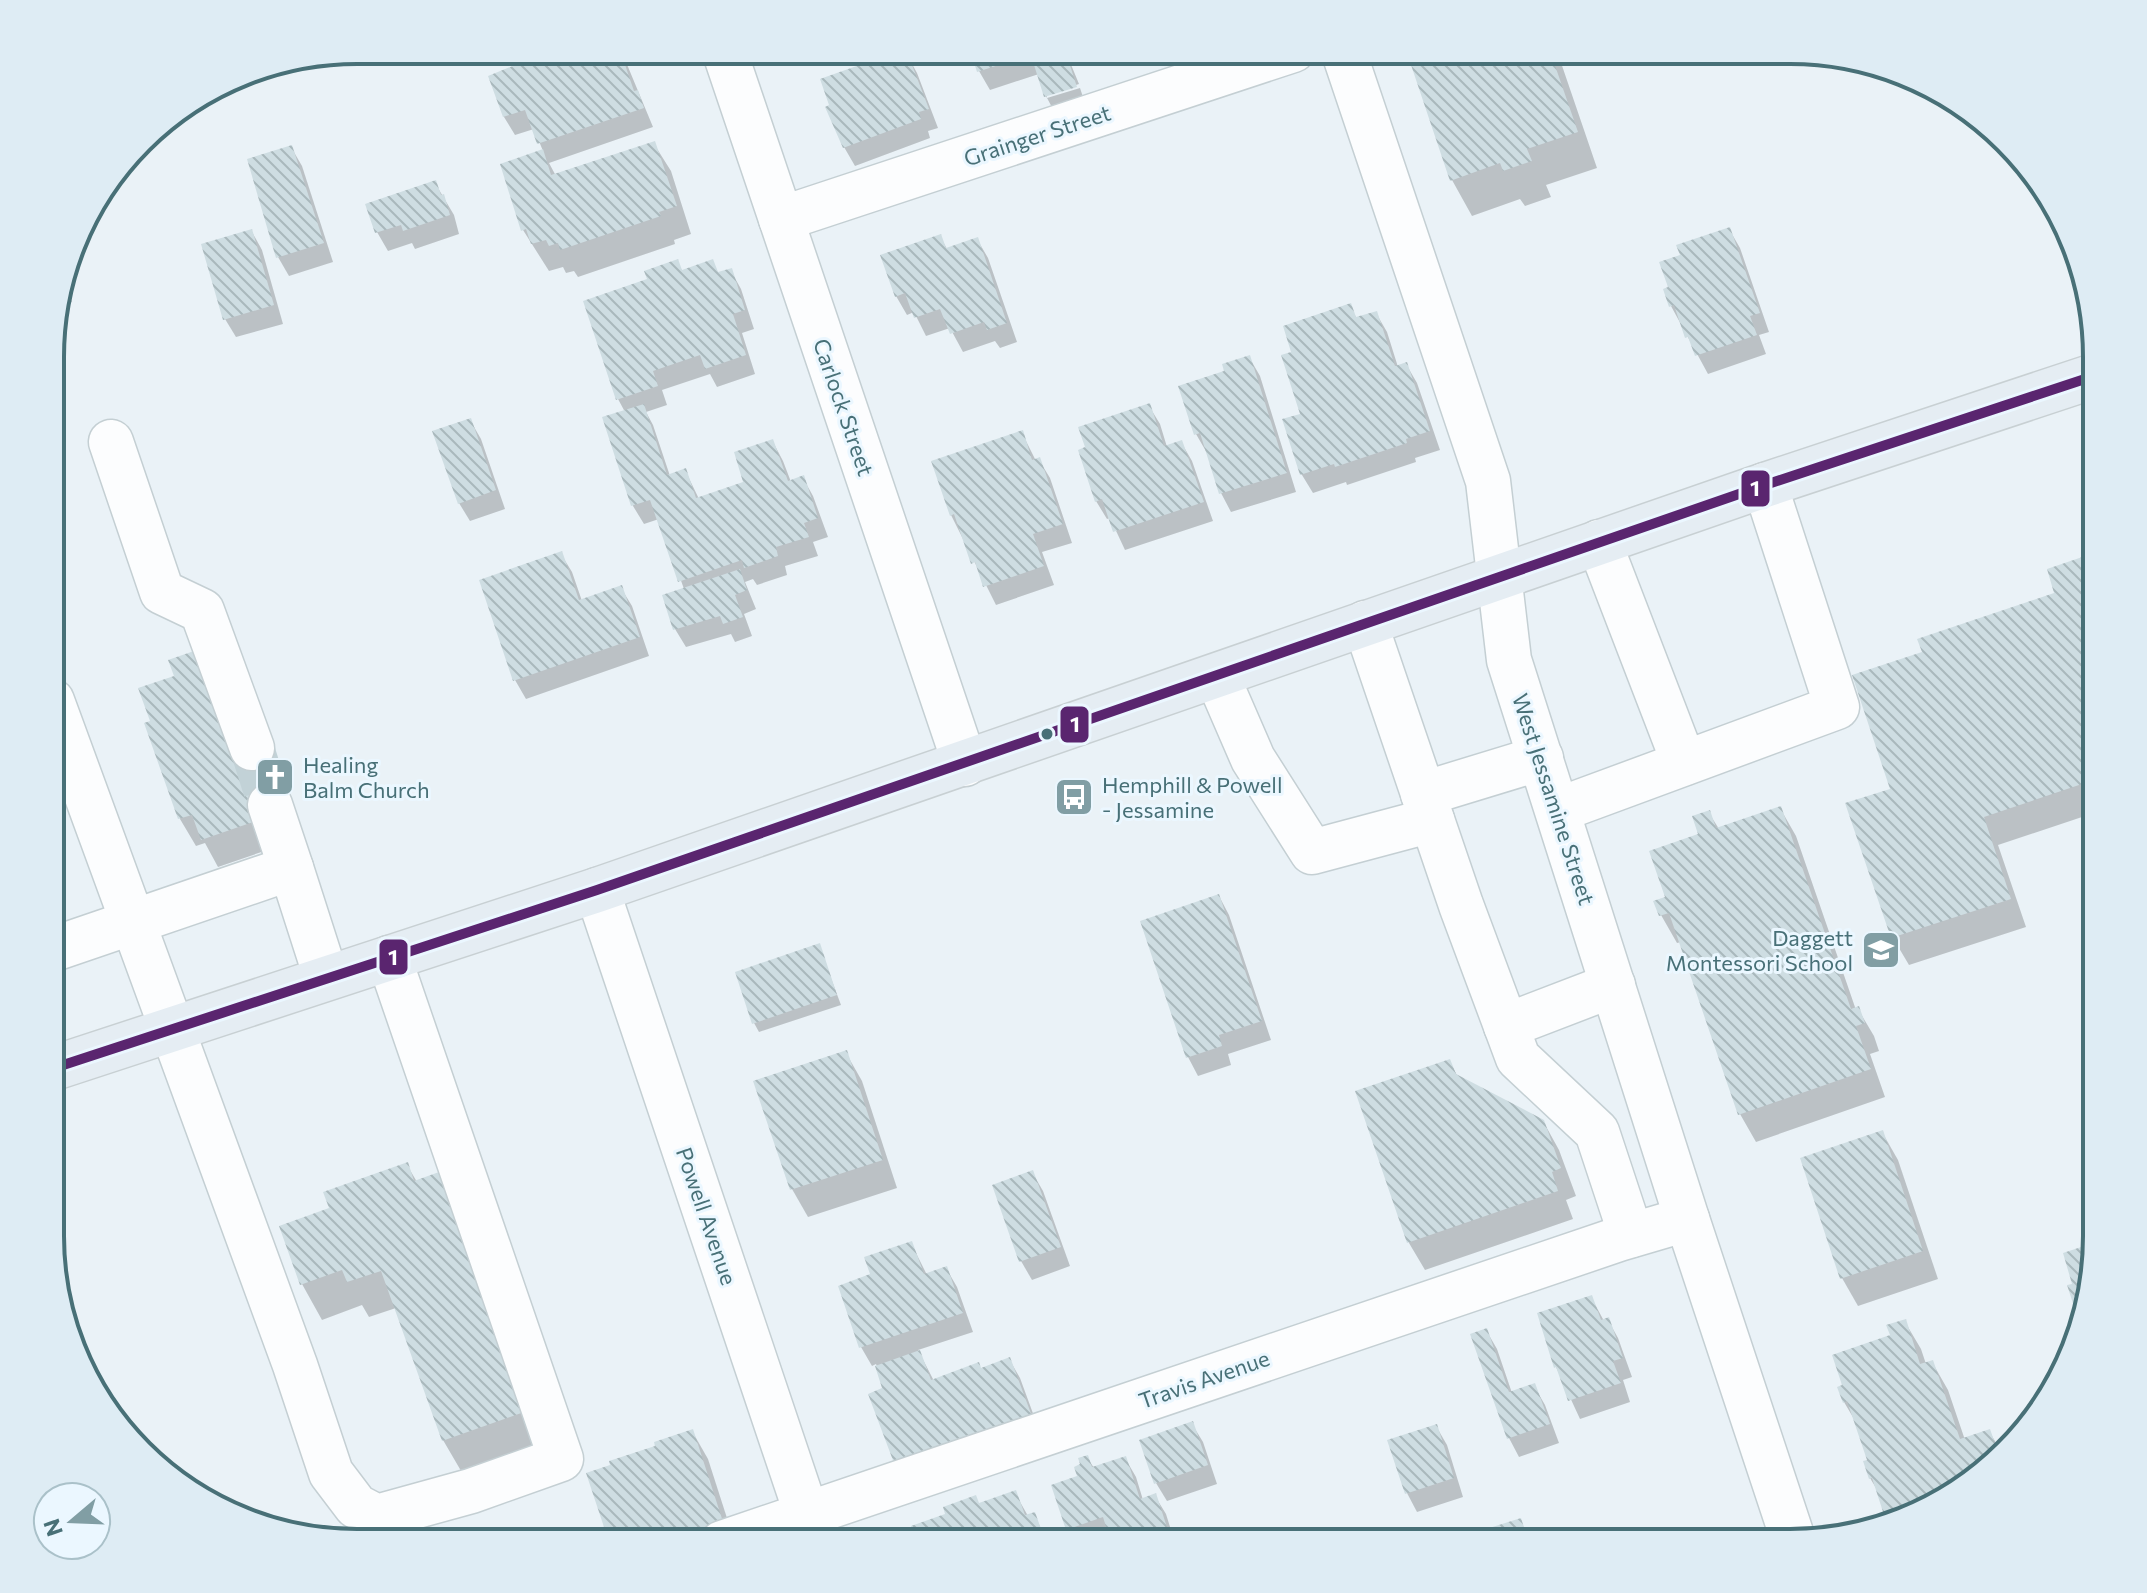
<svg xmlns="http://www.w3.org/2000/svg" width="2147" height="1593" font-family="Commissioner,sans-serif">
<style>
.shadow{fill:#0003}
.building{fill:url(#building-back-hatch)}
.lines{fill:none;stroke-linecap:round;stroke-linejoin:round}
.minor-tunnel{stroke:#c2d2d7;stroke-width:44;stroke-dasharray:44 22;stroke-linecap:butt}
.minor-casing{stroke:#c4cfd3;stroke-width:47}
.major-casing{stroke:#c8d0d3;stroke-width:47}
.minor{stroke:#fcfdfe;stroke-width:44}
.major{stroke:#e5edf3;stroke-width:44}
.bus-1-casing{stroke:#ebf7ff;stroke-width:16}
.bus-1{stroke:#5a256f;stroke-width:10}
.bus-dot{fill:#487077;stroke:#ebf7ff;stroke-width:3}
.labels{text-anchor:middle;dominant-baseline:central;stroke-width:6;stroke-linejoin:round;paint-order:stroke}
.street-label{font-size:22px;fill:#487077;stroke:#ebf7ff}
.poi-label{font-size:22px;fill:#487077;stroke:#ebf7ff;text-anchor:start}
.rim{fill:none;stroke:#487077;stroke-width:4}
.line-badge{stroke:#ebf7ff;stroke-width:3}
.badge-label{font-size:22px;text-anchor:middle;font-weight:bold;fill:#fff}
</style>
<defs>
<pattern id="building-back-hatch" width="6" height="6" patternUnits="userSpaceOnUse" patternTransform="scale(2)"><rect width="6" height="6" fill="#cedde2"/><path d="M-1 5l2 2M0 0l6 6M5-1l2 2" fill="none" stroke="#a9b8bc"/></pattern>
</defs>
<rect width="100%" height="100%" fill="#eaf2f7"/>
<g class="shadow">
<path d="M583,50H621L653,127L549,163L556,176L654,144L671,171L691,234L674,240L675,244L578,277L574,271L566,273L563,267L549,271L523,230L543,151L534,129L515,135L504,117L491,77Z"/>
<path d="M972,50H1032L1033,54L1065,50L1079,84L1047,94V98L1080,88L1086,106L1056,115L1046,96L1039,74L990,90L979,71Z"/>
<path d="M1407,50L1557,51L1597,168L1546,185L1551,197L1525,206L1520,199L1472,216L1452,180Z"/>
<path d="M907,55L917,73L938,128L928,131L930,138L855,166L844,147L897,58Z"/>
<path d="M291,147L302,166L333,262L289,276L278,257Z"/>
<path d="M435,183L454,215L459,234L415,249L412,243L388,251L377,232L368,205Z"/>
<path d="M1729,229L1740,248L1769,332L1759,335L1766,354L1708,374L1671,306L1670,288L1682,256Z"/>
<path d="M252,232L262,250L283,324L236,337L225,319Z"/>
<path d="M940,236L947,249L977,239L988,258L1017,342L1000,348L995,341L963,352L950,328L926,336L914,312L907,315L896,296Z"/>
<path d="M677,262L683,272L712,262L719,274L731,271L741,289L754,329L742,333L755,374L717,387L710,374L662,390L667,405L646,412L653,425L670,476L685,470L699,499L746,484L773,442L783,461L791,482L803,478L813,496L828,537L813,542L818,556L785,566L787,575L757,585L753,579L745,582L756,609L744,614L752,636L735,642L731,634L686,647L675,629L684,589L659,519L644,524L633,506L604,419L625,412L618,399L649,281Z"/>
<path d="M65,279L72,302L57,307L56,306Z"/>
<path d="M1350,306L1357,319L1376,313L1387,332L1398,367L1406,364L1417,383L1440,450L1415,458L1416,462L1347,485L1346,482L1313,493L1302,475L1284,421L1303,415L1293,353Z"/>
<path d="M1249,357L1260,376L1296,492L1231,512L1221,493L1207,453L1196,434L1227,373Z"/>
<path d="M1149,406L1160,424L1167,447L1181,442L1192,461L1213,521L1125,550L1110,518L1107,519L1096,501Z"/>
<path d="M470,420L481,439L505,509L470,521L459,503Z"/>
<path d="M1022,433L1036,461L1039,460L1050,478L1072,543L1042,552L1054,585L996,605L951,515Z"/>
<path d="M561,554L572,572L582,601L621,588L632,606L649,656L526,699L515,680Z"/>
<path d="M2097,554V812L1998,845L2026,927L1909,965L1893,938L1848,804L1892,790L1924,653L2057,594Z"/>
<path d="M147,724L260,747L276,775L294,830L276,847L218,867L205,843L196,846L180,819Z"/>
<path d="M1780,808L1796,836L1856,1010L1858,1009L1874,1036L1879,1051L1870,1054L1885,1097L1756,1142L1740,1114L1681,942L1677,943L1661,915L1709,813L1719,829Z"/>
<path d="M1219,896L1229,915L1271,1040L1228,1054L1231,1065L1198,1076L1188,1057Z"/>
<path d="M819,946L841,1005L759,1032L754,1023Z"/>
<path d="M846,1053L862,1081L897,1188L808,1217L792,1189Z"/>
<path d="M1449,1061L1458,1077L1543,1121L1559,1150L1576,1196L1566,1200L1573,1219L1425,1270L1409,1243L1358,1092Z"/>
<path d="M1882,1132L1898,1160L1938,1279L1858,1306L1842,1278Z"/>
<path d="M407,1165L417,1182L557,1444L464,1476L443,1440L396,1308L369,1317L362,1305L322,1320L302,1284L331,1209Z"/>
<path d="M1032,1172L1043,1191L1070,1266L1032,1280L1021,1261Z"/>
<path d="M911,1243L927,1275L946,1268L957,1287L973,1332L918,1350L934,1381L981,1370L1009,1359L1020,1378L1042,1438L906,1481L885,1389L876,1364L872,1366L861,1347L873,1275Z"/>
<path d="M1591,1297L1604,1321L1608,1320L1618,1338L1632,1377L1623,1380L1630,1402L1580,1419L1556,1367Z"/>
<path d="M1905,1322L1921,1349L1926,1364L1932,1362L1948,1390L1965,1440L1989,1431L2002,1453L1925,1512L1879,1493L1870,1478V1461L1857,1424L1844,1402Z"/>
<path d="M1486,1330L1497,1349L1512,1393L1534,1386L1545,1405L1559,1443L1519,1457L1509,1438L1472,1335Z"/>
<path d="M1192,1424L1203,1442L1217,1484L1167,1501L1156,1483Z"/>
<path d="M1436,1426L1447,1445L1463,1497L1417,1512L1407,1493Z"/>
<path d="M692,1431L708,1459L735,1543L612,1542L589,1475Z"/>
<path d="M1087,1457L1094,1468L1125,1458L1136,1477L1143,1500L1155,1496L1166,1514L1175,1543H1113L1111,1536L1093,1543H1075L1067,1529L1079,1477Z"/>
<path d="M1015,1493L1028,1516L1034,1514L1048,1543H919L979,1505Z"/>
<path d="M1520,1520L1532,1543H1449Z"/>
</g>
<g class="building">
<path d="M552,50L555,58L577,50H620L634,91L638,90L644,108L537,144L525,110L503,117L488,76Z"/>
<path d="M970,50H1029L1030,55L977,72Z"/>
<path d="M1037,50H1065L1077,87L1044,97L1030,52Z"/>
<path d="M1406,50L1550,51L1578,132L1527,149L1532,161L1503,171L1500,163L1450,181Z"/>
<path d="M896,52L898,56L907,52L929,109L919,112L921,119L843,148L825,107L829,105L820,79Z"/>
<path d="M655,141L677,206L659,212L661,216L560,250L558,243L549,246L546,240L531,244L526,229L521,231L500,164L543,149L551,175Z"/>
<path d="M292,145L324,243L276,258L247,159Z"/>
<path d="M436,180L441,195L444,194L450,215L403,231L401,225L375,233L365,204Z"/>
<path d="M2052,204L2066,222L2072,251L2068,252Z"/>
<path d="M1730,227L1760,313L1750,316L1757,335L1695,356L1688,337L1685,338L1674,305L1669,307L1663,289L1668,287L1659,262L1680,255L1676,245Z"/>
<path d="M252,229L274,305L223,320L201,244Z"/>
<path d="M941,234L946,248L978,237L1007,323L987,330L984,322L950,334L940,309L914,318L905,293L895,297L880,255Z"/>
<path d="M678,259L682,270L713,259L718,272L732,268L745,310L733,314L746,355L705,369L700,355L653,371L658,386L616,400L583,301L647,279L644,271Z"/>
<path d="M1351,303L1356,317L1377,311L1395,366L1407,362L1430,431L1406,439L1407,443L1335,467L1334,464L1300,475L1282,419L1300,414L1281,355L1291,352L1283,326Z"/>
<path d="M1250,355L1287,473L1219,494L1200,433L1194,435L1178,386L1224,371L1222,364Z"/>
<path d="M1150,403L1164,446L1182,440L1204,502L1113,532L1102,499L1095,502L1078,450L1085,447L1078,427Z"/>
<path d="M644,404L667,475L686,468L696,498L743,482L734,452L773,439L788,481L804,475L818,518L804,523L809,537L776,547L778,556L744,568L742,560L678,582L650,500L631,506L602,417Z"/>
<path d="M471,418L496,490L458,504L432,431Z"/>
<path d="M1023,430L1032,460L1040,457L1063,524L1033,534L1044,566L983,587L975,562L971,564L954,514L950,516L931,461Z"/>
<path d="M562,551L579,600L622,585L640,637L513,681L479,580Z"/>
<path d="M2097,552V779L1984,817L2011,899L1891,938L1845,803L1890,789L1852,675L1922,652L1917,639L2054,593L2047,569Z"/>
<path d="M740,569L747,590L735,595L743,617L723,624L720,616L673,630L662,595Z"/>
<path d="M194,651L261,745L280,802L262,819L201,840L192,815L178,819L144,723L150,721L138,688L174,676L168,660Z"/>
<path d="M1781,806L1851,1009L1859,1006L1865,1023L1856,1026L1871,1069L1738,1115L1669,913L1659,916L1653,901L1665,897L1649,851L1698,834L1692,816L1710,810L1716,828Z"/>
<path d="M1219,894L1262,1021L1219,1035L1222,1046L1186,1058L1140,921Z"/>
<path d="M820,943L837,995L752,1024L735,972Z"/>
<path d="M847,1050L883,1160L790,1190L753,1081Z"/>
<path d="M1450,1059L1456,1074L1544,1120L1561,1168L1552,1172L1558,1191L1407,1243L1355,1091Z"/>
<path d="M1883,1130L1923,1251L1840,1279L1800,1158Z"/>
<path d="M408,1162L414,1181L453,1167L538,1407L442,1441L381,1271L347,1282L342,1270L300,1285L279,1226L329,1208L323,1192Z"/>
<path d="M1033,1170L1061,1247L1019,1262L992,1185Z"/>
<path d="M912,1241L924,1274L947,1266L963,1313L859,1348L838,1286L870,1274L864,1257Z"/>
<path d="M2096,1242V1257L2080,1325L2067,1285L2072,1284L2063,1253Z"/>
<path d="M1592,1295L1601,1320L1609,1317L1623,1358L1613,1361L1621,1383L1568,1401L1556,1367L1554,1368L1537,1313Z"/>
<path d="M1906,1319L1920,1364L1933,1360L1960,1439L1990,1429L1999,1455L1925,1512L1886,1521L1872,1478L1869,1479L1863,1461L1867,1460L1847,1401L1843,1403L1837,1387L1842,1385L1832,1355L1890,1335L1886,1325Z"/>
<path d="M1487,1328L1509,1392L1535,1383L1550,1424L1507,1439L1470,1334Z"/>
<path d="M920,1350L931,1380L979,1362L981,1368L1010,1357L1033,1419L989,1435L986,1430L894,1463L868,1394L882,1388L875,1366Z"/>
<path d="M1193,1421L1208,1465L1154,1484L1139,1440Z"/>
<path d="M1437,1424L1454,1478L1405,1494L1387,1440Z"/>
<path d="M693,1429L725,1528L683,1543L609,1542L586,1473L610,1465L609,1461L655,1446L654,1442Z"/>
<path d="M1088,1455L1092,1467L1126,1456L1140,1499L1156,1493L1172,1543H1111L1103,1517L1066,1530L1051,1485L1077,1476L1074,1467L1080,1464L1078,1458Z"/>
<path d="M1016,1490L1025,1515L1035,1512L1046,1543H917L911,1526L945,1514L943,1507L976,1495L979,1503Z"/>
<path d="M1521,1518L1529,1543H1445V1542Z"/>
</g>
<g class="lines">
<path class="minor-tunnel" d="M252,748L270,805"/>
<g class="minor-casing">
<g id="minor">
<path d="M724,50L965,764"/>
<path d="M1343,50L1488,481L1509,660L1687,1219L1794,1542"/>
<path d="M781,219L1293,50"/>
<path d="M111,442L162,592L202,611L252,748"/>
<path d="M1599,542L1684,763"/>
<path d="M1365,623L1461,905L1518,1058L1597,1132L1631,1235"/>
<path d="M1217,676L1253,759L1312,852L1432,820"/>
<path d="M52,701L295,1365L331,1473L356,1506L377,1517L471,1491L561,1459L389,958"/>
<path d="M1423,794L1541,758"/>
<path d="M270,805L291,868"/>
<path d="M1558,810L1837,707L1765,485"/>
<path d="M597,890L815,1539"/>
<path d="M51,950L291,868L326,977"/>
<path d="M1506,1026L1613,985"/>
<path d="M722,1543L1619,1239L1687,1219"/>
</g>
</g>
<g class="major-casing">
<path id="major" d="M51,1069L597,890L1765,485L2097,375"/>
</g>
<use href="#minor" class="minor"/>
<use href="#major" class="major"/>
<g class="bus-1-casing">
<path id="bus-1" d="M51,1069L597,890L1765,485L2097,375"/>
</g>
<use href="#bus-1" class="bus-1"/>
</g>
<defs>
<g id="church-square" transform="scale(2)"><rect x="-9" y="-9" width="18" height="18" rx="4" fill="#819ea4" stroke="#ebf7ff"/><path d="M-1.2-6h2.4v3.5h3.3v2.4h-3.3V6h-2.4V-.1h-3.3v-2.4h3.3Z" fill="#fff"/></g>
<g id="bus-square" transform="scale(2)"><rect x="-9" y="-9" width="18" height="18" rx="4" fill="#819ea4" stroke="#ebf7ff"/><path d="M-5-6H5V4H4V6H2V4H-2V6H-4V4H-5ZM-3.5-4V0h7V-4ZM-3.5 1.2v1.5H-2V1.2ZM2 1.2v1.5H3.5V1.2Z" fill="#fff"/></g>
<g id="school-square" transform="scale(2)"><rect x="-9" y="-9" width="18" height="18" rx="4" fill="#819ea4" stroke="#ebf7ff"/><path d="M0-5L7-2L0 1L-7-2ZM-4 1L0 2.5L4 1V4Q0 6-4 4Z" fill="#fff"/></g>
</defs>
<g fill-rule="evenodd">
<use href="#church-square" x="275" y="777"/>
<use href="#bus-square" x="1074" y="797"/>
<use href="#school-square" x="1881" y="950"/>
</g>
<circle class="bus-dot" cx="1047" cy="734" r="7"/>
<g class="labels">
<g class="street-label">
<text transform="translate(1037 135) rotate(-18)">Grainger Street</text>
<text transform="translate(844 407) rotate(71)">Carlock Street</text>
<text transform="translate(1554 799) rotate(72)">West Jessamine Street</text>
<text transform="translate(707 1216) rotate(71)">Powell Avenue</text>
<text transform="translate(1204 1379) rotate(-19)">Travis Avenue</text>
</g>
<g class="poi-label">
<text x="303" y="764">Healing<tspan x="303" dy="25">Balm Church</tspan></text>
<text x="1102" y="784">Hemphill &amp; Powell<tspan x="1102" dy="25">- Jessamine</tspan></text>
<text x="1853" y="937" text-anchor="end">Daggett<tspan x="1853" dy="25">Montessori School</tspan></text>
</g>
</g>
<path d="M0 0H2147V1593H0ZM357 64H1790A293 293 0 0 1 2083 357V1236A293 293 0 0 1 1790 1529H357A293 293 0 0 1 64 1236V357A293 293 0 0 1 357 64Z" fill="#deecf4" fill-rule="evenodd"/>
<path class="rim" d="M357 64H1790A293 293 0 0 1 2083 357V1236A293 293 0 0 1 1790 1529H357A293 293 0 0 1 64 1236V357A293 293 0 0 1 357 64Z"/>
<g class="line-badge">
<rect x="1740" y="469" width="31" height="39" rx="8" fill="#5a256f"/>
<rect x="1059" y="705" width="31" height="39" rx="8" fill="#5a256f"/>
<rect x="378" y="938" width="31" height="38" rx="8" fill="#5a256f"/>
</g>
<g class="badge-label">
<text x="1755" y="496">1</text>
<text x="1075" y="732">1</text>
<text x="393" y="965">1</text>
</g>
<g transform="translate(72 1521) rotate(251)"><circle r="38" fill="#ebf7ff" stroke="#aac1c9" stroke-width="2"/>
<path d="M0-6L14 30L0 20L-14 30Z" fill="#819ea4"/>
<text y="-12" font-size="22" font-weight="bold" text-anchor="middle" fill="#487077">N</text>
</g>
</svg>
